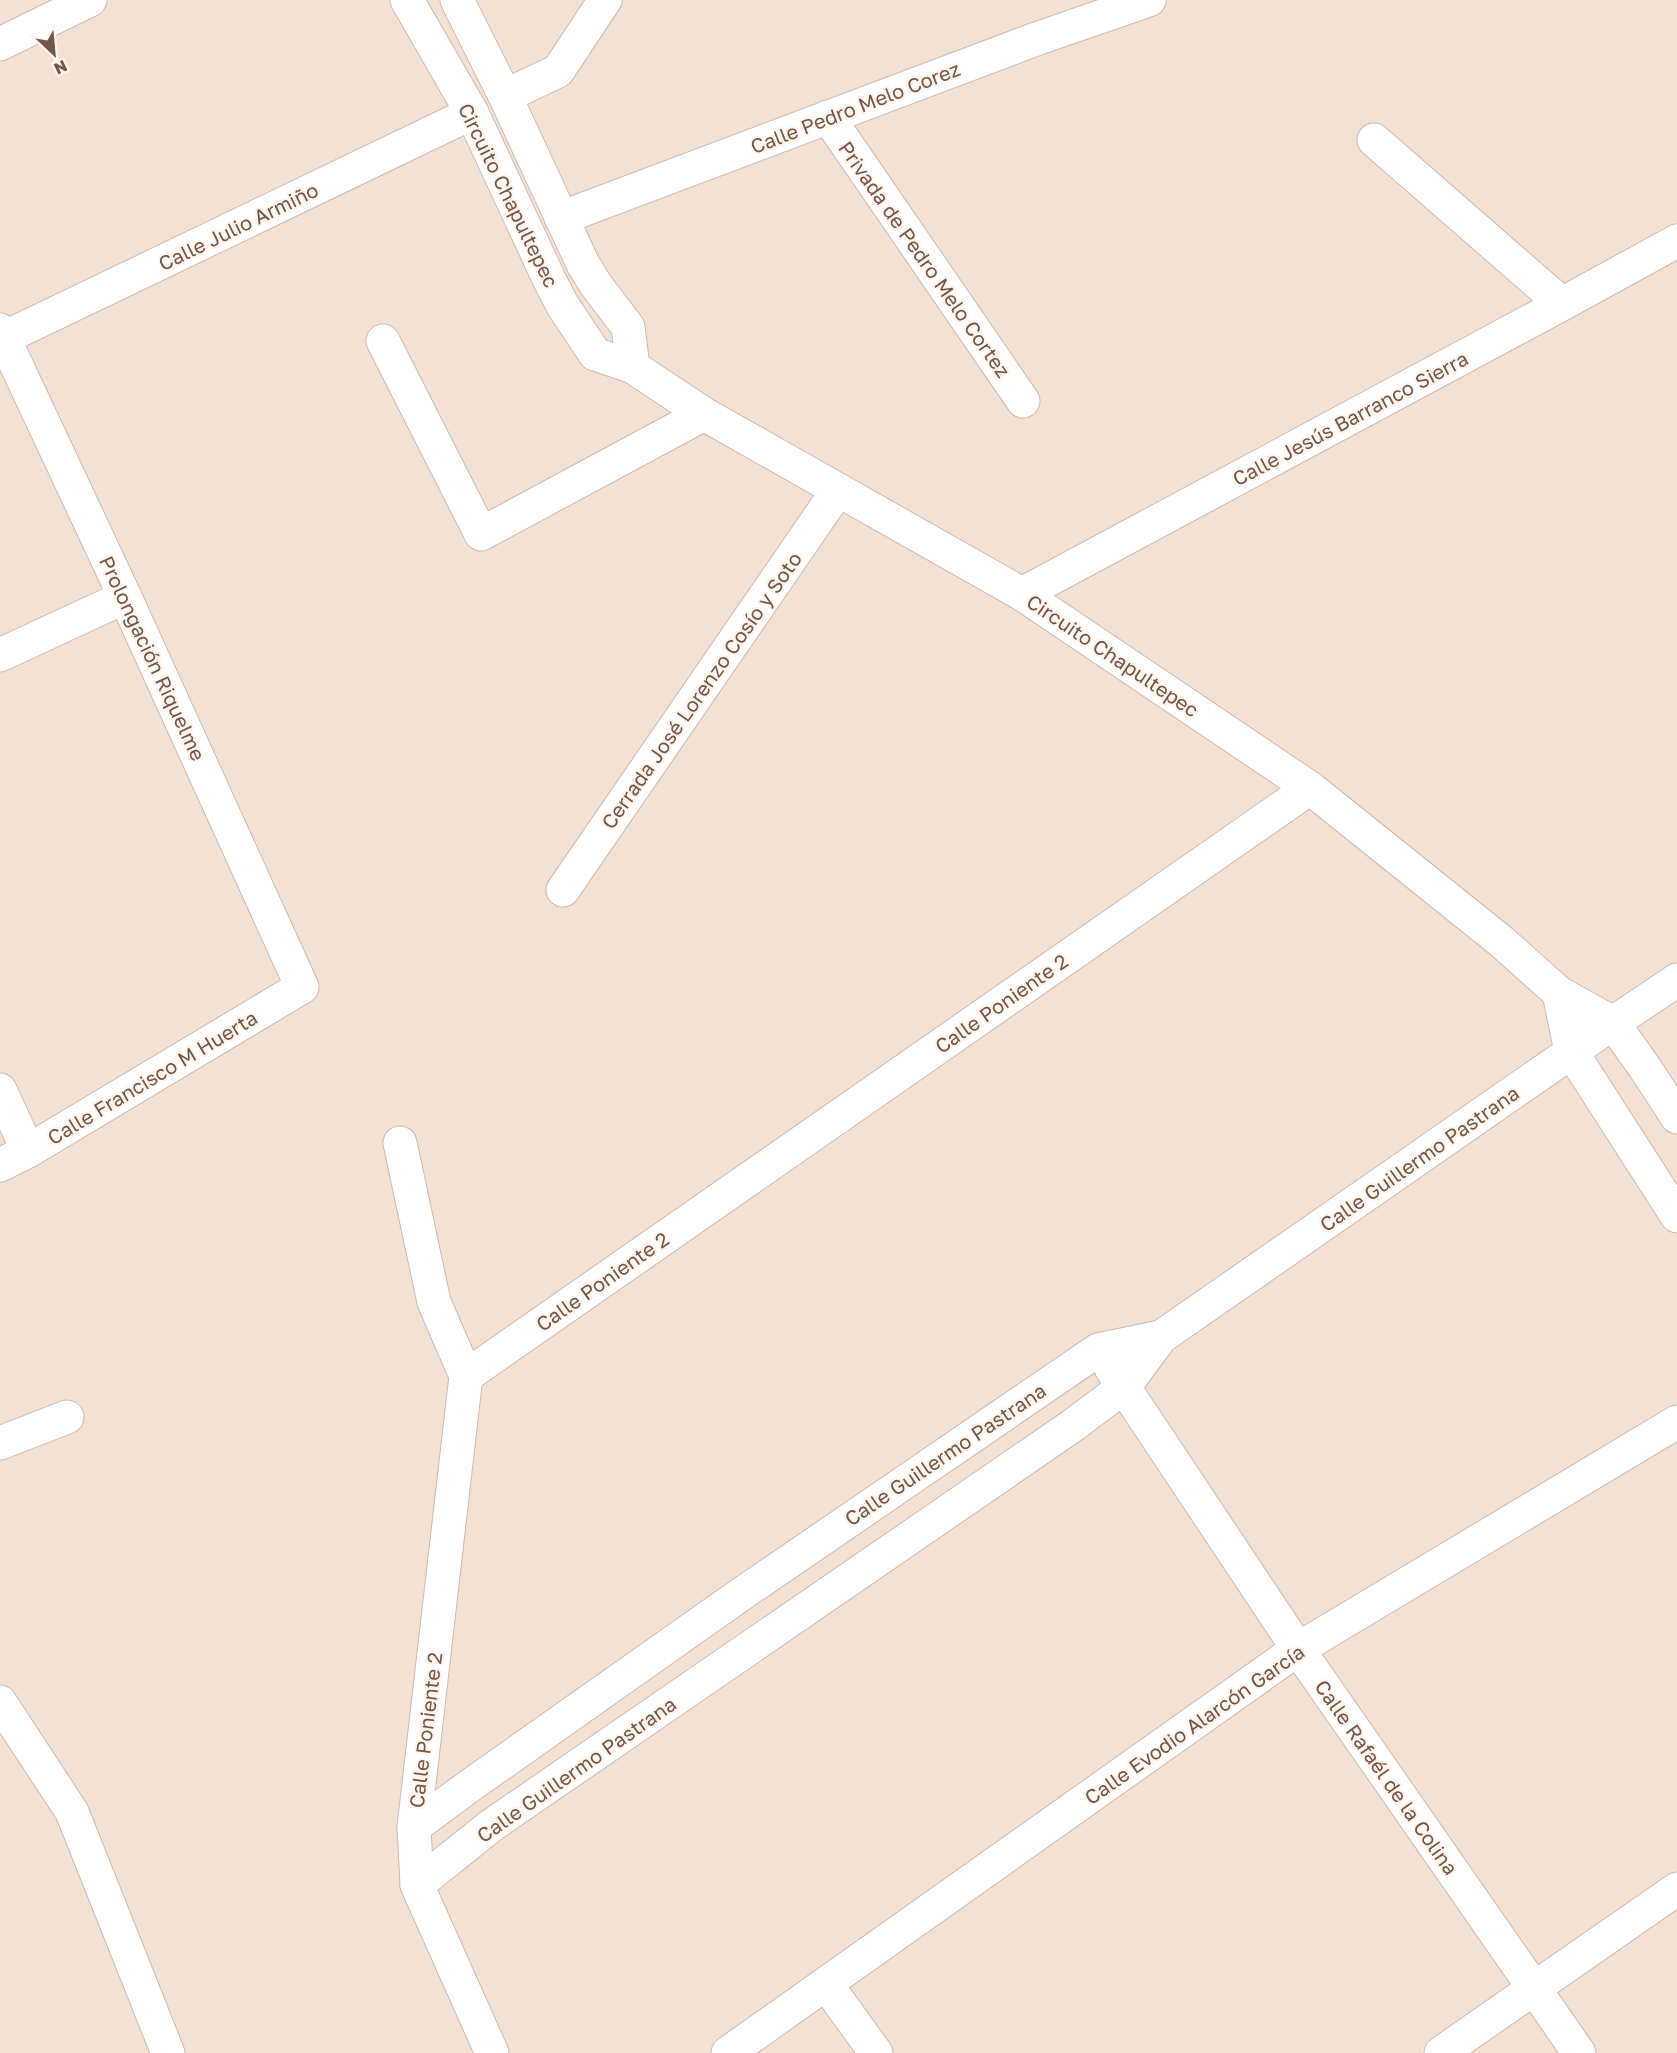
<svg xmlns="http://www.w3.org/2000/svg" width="1677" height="2053" font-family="'Golos Text',sans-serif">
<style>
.residential{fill:#f3e2d4}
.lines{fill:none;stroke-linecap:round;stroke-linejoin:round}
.minor-casing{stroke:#cebaaf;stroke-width:35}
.secondary-casing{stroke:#d1baad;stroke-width:35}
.minor{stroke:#fff;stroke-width:33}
.secondary{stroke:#fff;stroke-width:33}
.labels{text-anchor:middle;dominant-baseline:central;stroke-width:4.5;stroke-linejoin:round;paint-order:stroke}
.street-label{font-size:20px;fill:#73564c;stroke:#fef5ec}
</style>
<rect width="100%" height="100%" fill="#fbf1e6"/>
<rect class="residential" x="0" y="0" width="1677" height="2053"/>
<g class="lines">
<g class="minor-casing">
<g id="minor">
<path d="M0,44L90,0"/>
<path d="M505,96L558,71L605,0"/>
<path d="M828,117L1023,401"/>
<path d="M1374,140L1562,304"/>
<path d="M561,218L1036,39L1149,0"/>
<path d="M0,330L125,597L302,987L28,1151L0,1165"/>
<path d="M4,338L472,113"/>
<path d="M383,341L481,534L704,414"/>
<path d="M1022,594L1562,304L1677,241"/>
<path d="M0,655L125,597"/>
<path d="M563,890L838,490"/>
<path d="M0,1090L28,1151"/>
<path d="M400,1143L434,1302L466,1376"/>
<path d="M1111,1368L1298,1649L1579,2053"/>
<path d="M0,1443L67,1417"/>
<path d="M0,1702L72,1812L168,2053"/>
<path d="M414,1827L468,1787L740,1595L1098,1350L1161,1337"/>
<path d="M417,1885L492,1825L1072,1426L1124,1387L1161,1337L1613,1023L1677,980"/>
<path d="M826,1984L876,2053"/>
<path d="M492,2053L417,1885L414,1827L466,1376L1310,788"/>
<path d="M728,2053L1298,1649L1677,1422"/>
<path d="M1441,2053L1677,1889"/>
</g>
</g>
<g class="secondary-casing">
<g id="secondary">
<path d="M407,0L472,113L549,279L563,306L595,354L633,367L704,414L1022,594L1310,788L1502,942L1559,993L1613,1023L1645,1068L1677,1117"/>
<path d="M457,0L505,96L583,264L596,285L628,327L633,367"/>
<path d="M1559,993L1571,1051L1677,1216"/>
</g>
</g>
<use href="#minor" class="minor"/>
<use href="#secondary" class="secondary"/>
</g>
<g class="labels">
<g class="street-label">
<text transform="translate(855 107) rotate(-21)">Calle Pedro Melo Corez</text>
<text transform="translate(509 195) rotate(64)">Circuito Chapultepec</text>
<text transform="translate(238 226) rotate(-26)">Calle Julio Armiño</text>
<text transform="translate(925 259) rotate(55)">Privada de Pedro Melo Cortez</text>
<text transform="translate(1350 418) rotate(-28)">Calle Jesús Barranco Sierra</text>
<text transform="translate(1113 655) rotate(34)">Circuito Chapultepec</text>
<text transform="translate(153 658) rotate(65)">Prolongación Riquelme</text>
<text transform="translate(701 690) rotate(-55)">Cerrada José Lorenzo Cosío y Soto</text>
<text transform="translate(1001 1003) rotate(-35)">Calle Poniente 2</text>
<text transform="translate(152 1077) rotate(-31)">Calle Francisco M Huerta</text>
<text transform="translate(1419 1158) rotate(-35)">Calle Guillermo Pastrana</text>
<text transform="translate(602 1281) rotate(-35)">Calle Poniente 2</text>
<text transform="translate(945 1454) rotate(-34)">Calle Guillermo Pastrana</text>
<text transform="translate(1194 1724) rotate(-35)">Calle Evodio Alarcón García</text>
<text transform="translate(425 1730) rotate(-83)">Calle Poniente 2</text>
<text transform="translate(576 1769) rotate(-35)">Calle Guillermo Pastrana</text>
<text transform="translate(1387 1777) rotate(55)">Calle Rafaél de la Colina</text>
</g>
</g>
<g transform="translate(54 54) rotate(154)" stroke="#fef5ec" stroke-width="4.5" paint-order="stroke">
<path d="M0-4.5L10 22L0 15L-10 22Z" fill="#73564c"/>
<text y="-9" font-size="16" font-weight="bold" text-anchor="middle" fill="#73564c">N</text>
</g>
</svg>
